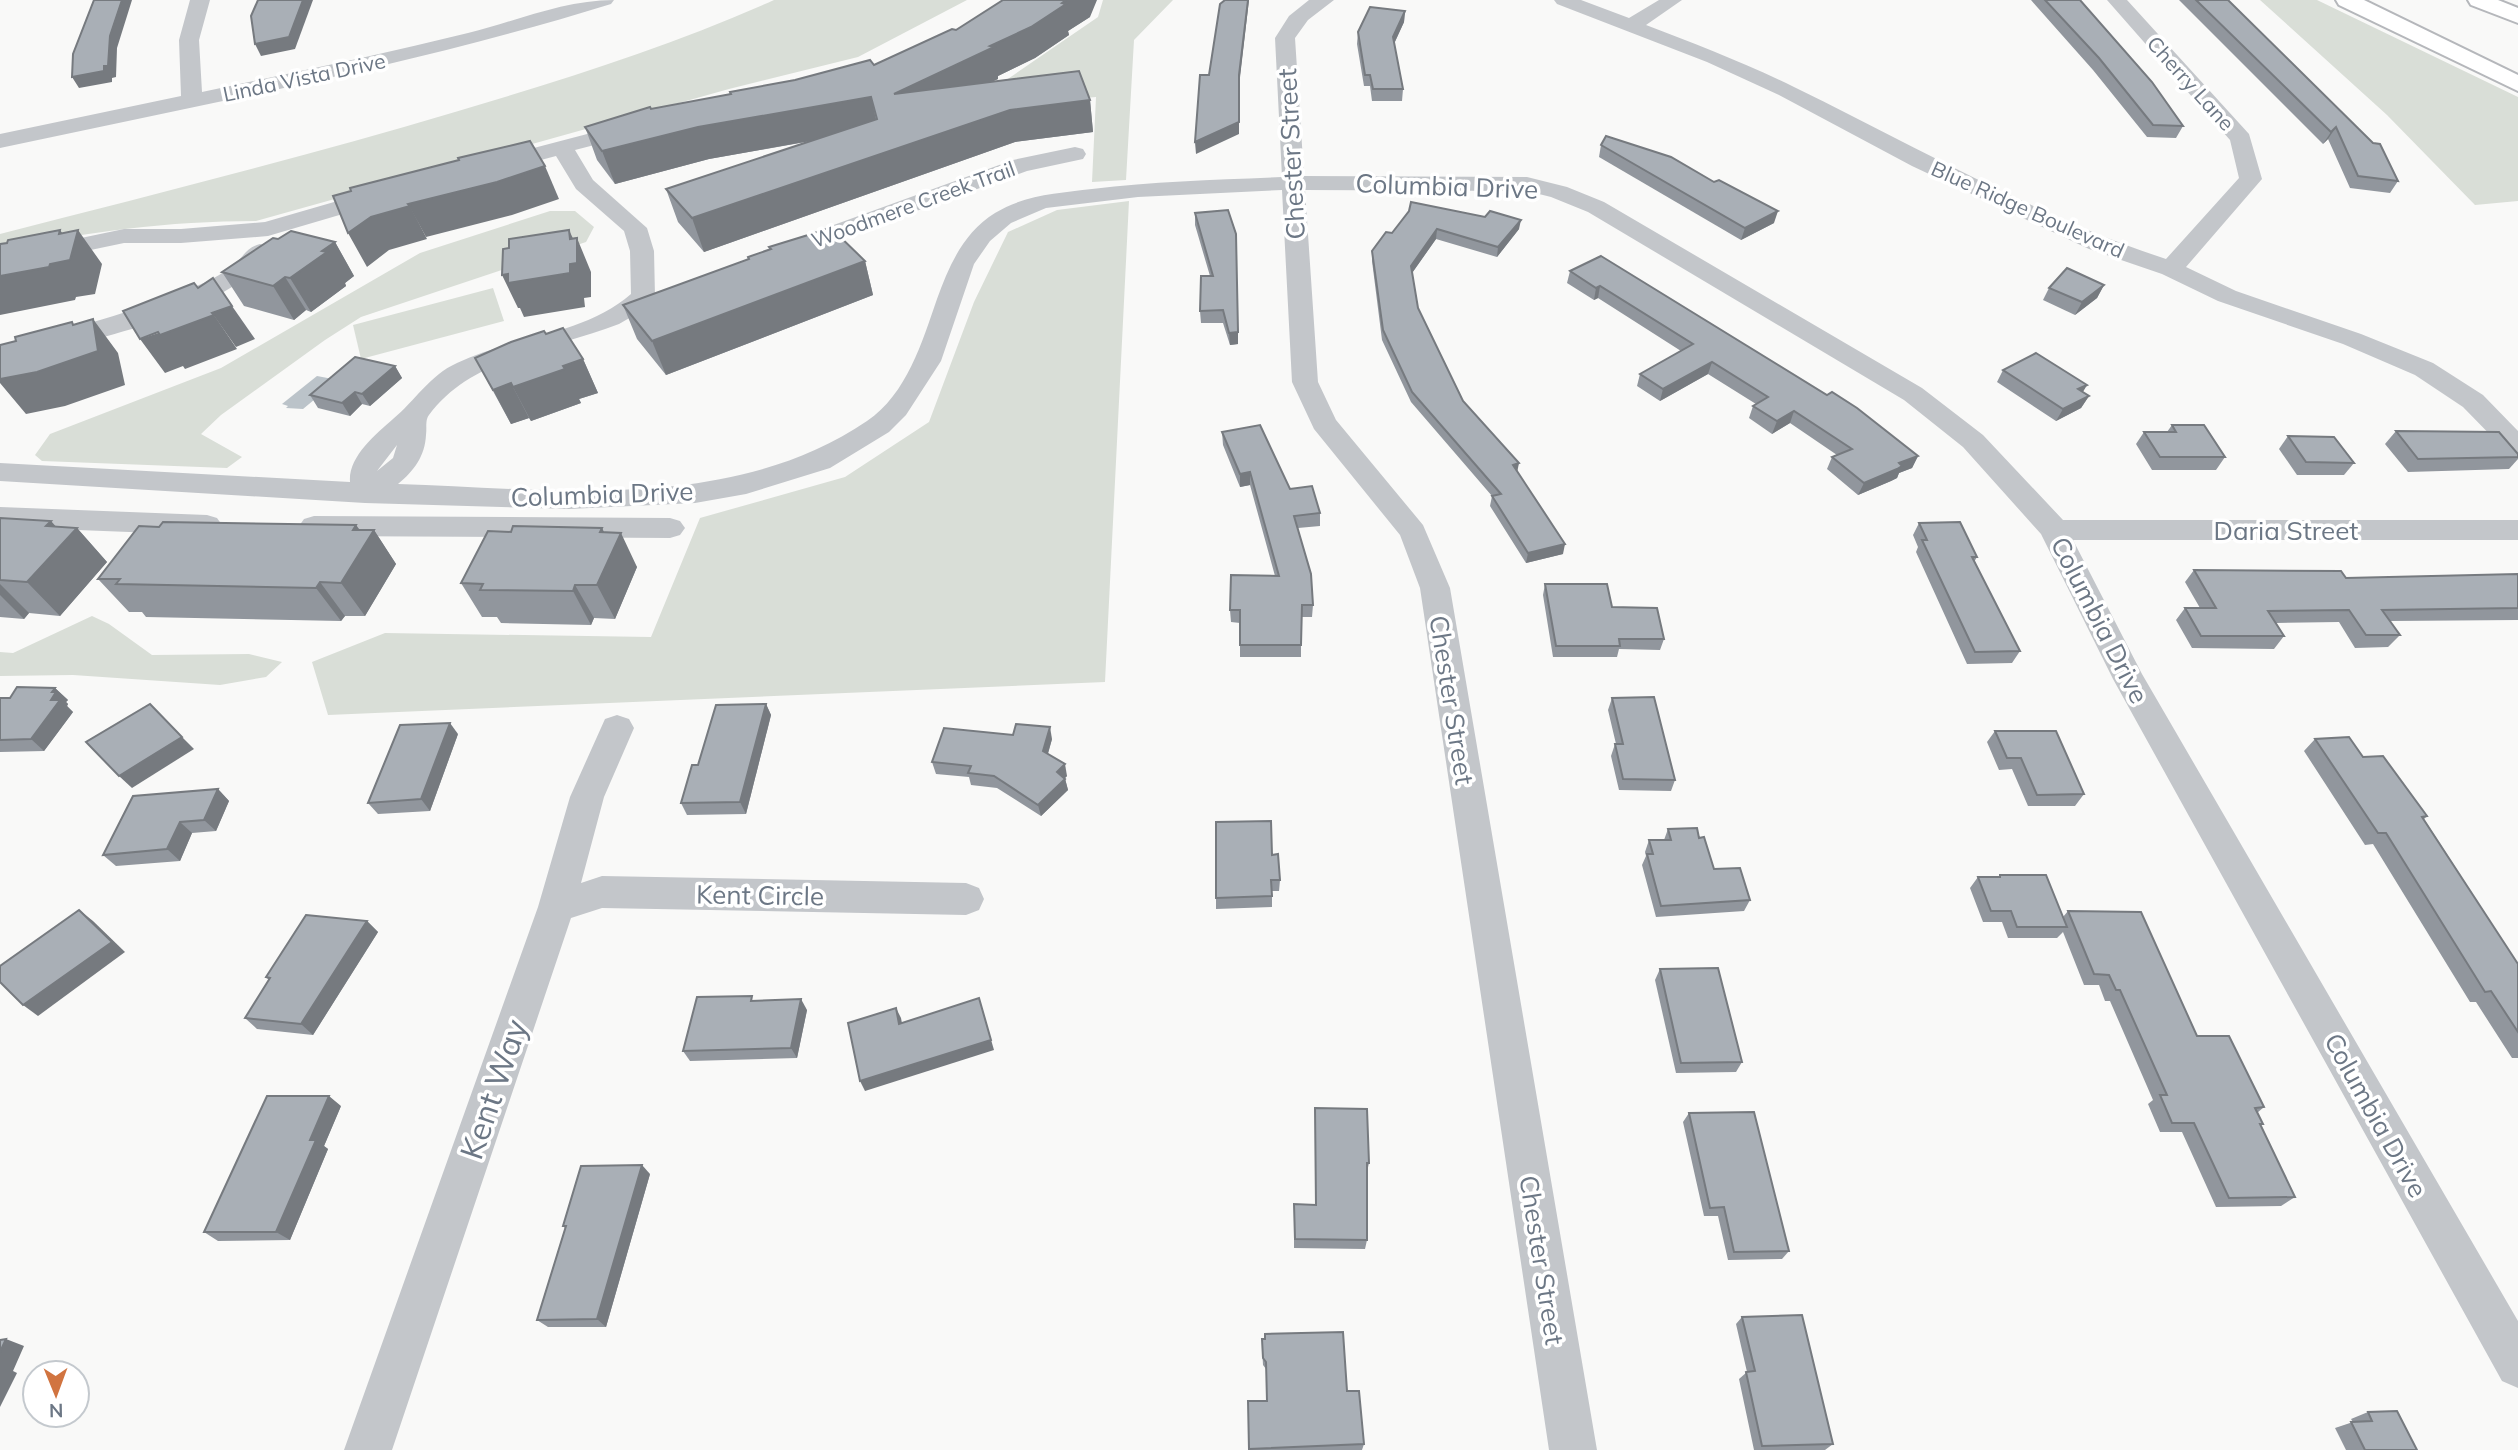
<svg xmlns="http://www.w3.org/2000/svg" width="2518" height="1450" font-family="Mulish,sans-serif">
<style>
.green{fill:#d9ded7}
.water{fill:#bbc3c9}
.lines{fill:none;stroke-linecap:round;stroke-linejoin:round}
.highway-casing{stroke:#b5b7bb;stroke-width:4}
.street{fill:#c3c6ca;fill-rule:evenodd}
.highway{fill:#fff;fill-rule:evenodd}
.wall{fill:#91969d}
.shaded-wall{fill:#767a7f}
.building{fill:#a9afb6;stroke:#767a7f;stroke-width:2}
.labels{text-anchor:middle;dominant-baseline:central;stroke-width:7;stroke-linejoin:round;paint-order:stroke}
.far-street-label{font-size:21px;fill:#6c7785;stroke:#fff}
.street-label{font-size:26px;fill:#6c7785;stroke:#fff}
.near-street-label{font-size:32px;fill:#6c7785;stroke:#fff}
</style>
<rect width="100%" height="100%" fill="#f9f9f8"/>
<g class="green">
<path d="M774,0H967L858,57L729,89L256,221C169,221 85,232 0,250V234C152,195 304,157 455,112C563,80 671,46 774,0Z"/>
<path d="M1103,0H1173L1134,40L1126,180L1092,182L1096,97L991,106L983,96L1098,17Z"/>
<path d="M2260,0H2317L2518,97V201L2475,205L2387,115Z"/>
<path d="M1129,201L1105,682L328,715L312,662L385,633L651,637L700,518L845,477L929,422L974,302L1008,232L1057,210Z"/>
<path d="M550,211H575L594,227L586,242L361,317L325,340L221,415L201,434L242,457L227,468L42,461L35,455L50,434L221,368L420,253Z"/>
<path d="M493,288L504,321L361,359L353,325Z"/>
<path d="M92,616L109,624L152,655L249,654L282,662L266,677L220,685L73,675L0,676V652L13,653Z"/>
</g>
<path class="water" d="M317,376L338,380L303,409L286,408L288,406L282,404Z"/>
<g class="lines">
<g class="highway-casing">
<g id="highway">
<path d="M2336,0H2364L2518,75V91L2339,5Z"/>
<path d="M2468,0H2498L2518,8V23L2471,5Z"/>
</g>
</g>
<g class="street">
<path d="M190,0H210L199,40L202,92C291,73 380,55 468,33C517,21 564,0 614,0L611,4C411,66 205,104 0,148V134L181,96L179,40Z"/>
<path d="M1309,0H1334L1308,20L1295,38L1304,176L1527,177L1567,187L1604,202L1922,388L1983,435L2063,520H2518V540H2073L2142,674L2518,1321V1388L2502,1381L2113,679L2041,534L1963,447L1904,400L1588,212L1551,197L1527,191L1305,190L1318,382L1336,420L1423,525L1450,588L1597,1450H1549L1420,588L1400,535L1314,429L1292,382L1282,190L1138,197L1046,208L1011,223L990,241L974,264L941,361L906,415L889,432L830,468L746,494L695,503L569,509L365,503L0,481V463L350,482C348,457 375,435 393,419C415,401 430,375 457,363C512,337 584,335 631,294L630,251L624,231L576,189L556,156L496,172L488,170L485,165L488,160L633,122L641,123L644,128L641,133L575,150L593,180L647,228L654,251L655,296L638,313L619,324C556,349 472,356 429,415C425,420 427,428 426,435C425,456 414,471 398,484C554,489 731,513 867,421C907,394 922,342 937,299C949,266 963,233 995,213C1024,195 1059,193 1092,189C1155,181 1218,180 1282,177L1275,38L1289,16ZM397,445L393,458L377,471Z"/>
<path d="M1554,0H1581L1629,18L1659,0H1682L1646,25C1696,44 1745,63 1794,87C1917,147 2036,216 2166,259L2239,178L2230,140L2107,0H2127L2249,134L2262,179L2186,267L2236,291L2361,334L2433,363L2483,395L2518,431V456L2508,453L2463,407L2415,375L2343,344L2218,301L2162,274L2089,249L1912,166L1779,95L1707,62L1557,4Z"/>
<path d="M1075,147L1083,149L1086,154L1083,159L1027,171L800,253L792,255L784,253L780,248L784,243L1013,160Z"/>
<path d="M379,189L387,191L390,196L387,201L268,236L181,243H124L0,269V255L124,229H181L265,222Z"/>
<path d="M260,244L268,246L272,251C226,317 76,343 0,362V346C68,329 135,313 199,285C211,280 226,272 236,263C244,255 248,247 260,244Z"/>
<path d="M0,507L207,515L217,518L222,525L217,532L207,535L0,527Z"/>
<path d="M314,516L670,518L680,521L685,528L680,535L670,538L314,536L304,533L299,526L304,519Z"/>
<path d="M617,715L629,719L634,728L604,797L581,883L602,876L966,883L979,888L984,899L979,910L966,915L602,908L571,918L392,1450H344L538,907L570,797L605,719Z"/>
</g>
<use href="#highway" class="highway"/>
</g>
<g class="wall">
<path d="M2031,0H2045L2183,126L2176,138L2147,137L2093,70Z"/>
<path d="M2179,0H2228L2398,181L2390,193L2350,188L2328,139L2323,144Z"/>
<path d="M1405,11L1404,22L1394,44L1403,89L1402,101H1372L1370,86H1364L1357,44L1358,32Z"/>
<path d="M1090,17L1068,31L1069,35L1035,58L998,76V79L993,81L1090,100L1093,132L1015,142L704,252L678,222L666,189L811,141L709,159L615,184L597,160L585,127L651,109L731,94L874,65L956,30Z"/>
<path d="M1601,145L1774,223L1741,240L1599,157Z"/>
<path d="M1409,211L1519,229L1497,257L1436,239L1412,273L1418,308L1463,401L1517,472L1563,554L1526,563L1490,506L1492,496L1411,402L1382,340L1372,261V251L1392,233Z"/>
<path d="M1195,213L1238,344L1230,345L1223,323H1201L1200,311L1210,276L1195,225Z"/>
<path d="M278,239L335,242L354,276L345,283L346,286L311,312L306,310L294,320L244,306L222,272Z"/>
<path d="M769,247L865,261L873,295L666,375L637,339L623,305L748,260V257L770,249Z"/>
<path d="M1601,256L1918,456L1912,468L1899,473L1897,478L1891,481L1858,495L1827,469L1832,457L1837,455L1790,423L1772,434L1749,418L1753,406L1756,404L1708,374L1660,401L1637,386L1640,374L1681,351L1598,298L1594,300L1567,283L1570,271Z"/>
<path d="M2104,285L2097,298L2075,315L2043,300L2049,288Z"/>
<path d="M546,334L583,359L598,393L579,399L581,403L531,421L529,418L511,424L475,358Z"/>
<path d="M395,366L402,378L370,406L362,404L350,416L318,408L310,395Z"/>
<path d="M2003,370L2087,385L2082,392L2089,396L2081,408L2056,421L1997,382Z"/>
<path d="M2172,425L2225,457L2216,470H2152L2136,444L2144,432H2167Z"/>
<path d="M2396,431L2518,454V459L2509,469L2408,472L2385,444Z"/>
<path d="M1222,432L1290,489L1320,513V526L1298,528L1313,605L1312,617H1301V657H1240V623L1231,622L1230,610L1275,576L1250,485L1240,487L1223,445Z"/>
<path d="M2288,436L2354,463L2344,475H2297L2279,449Z"/>
<path d="M0,518L56,527L77,528L107,562L60,616L29,613L24,619L0,617Z"/>
<path d="M1919,523L1977,557L1974,562L2020,651L2012,663L1967,664L1916,552L1918,547L1913,535Z"/>
<path d="M356,525L360,530H374L396,564L365,616H345L341,621L146,617L142,612H129L98,579L159,527Z"/>
<path d="M602,528L604,533L637,567L615,619L594,618L591,625L501,623L497,617H482L461,583L511,532Z"/>
<path d="M2194,570L2346,578L2518,574V620L2390,621L2400,635L2388,647L2355,648L2339,622L2276,623L2284,636L2274,649L2192,648L2176,620L2185,608H2200L2185,582Z"/>
<path d="M1545,584L1612,607L1664,639L1660,650L1619,649L1617,657H1553L1543,595Z"/>
<path d="M55,688L68,700L66,702L68,704L67,706L73,712L44,751L0,752V698H10Z"/>
<path d="M1612,698L1675,780L1671,791L1619,790L1611,756L1615,744H1616L1608,710Z"/>
<path d="M766,704L771,715L746,814L687,815L681,803L698,765Z"/>
<path d="M1995,731L2084,794L2075,806H2028L2012,769L1999,770L1987,742Z"/>
<path d="M458,734L430,811L378,814L368,803Z"/>
<path d="M1052,739L1048,754L1067,776L1065,778L1068,790L1041,816L997,788L971,785L969,777L936,774L932,762Z"/>
<path d="M2315,739L2363,757L2427,816L2424,819L2518,964V1058H2512L2476,1002H2470L2373,844L2365,845L2304,751Z"/>
<path d="M218,789L229,801L216,831L192,833L180,861L116,866L103,855Z"/>
<path d="M1668,829L1699,838L1714,869L1750,900L1744,911L1656,917L1642,865L1646,856L1645,852L1649,840H1664Z"/>
<path d="M1272,855L1280,880L1279,891H1272V907L1216,909V898Z"/>
<path d="M2000,875L2063,917L2068,911L2197,1036L2264,1107L2257,1113L2263,1124L2260,1126L2295,1197L2281,1206L2216,1207L2182,1132H2160L2148,1104L2153,1100L2110,1001H2105L2099,985H2084L2063,932L2057,938H2008L2002,922H1983L1970,888L1978,877H1998Z"/>
<path d="M367,921L378,932L313,1035L257,1029L245,1018L269,980L266,977Z"/>
<path d="M1660,969L1742,1062L1736,1072L1676,1073L1655,980Z"/>
<path d="M755,1001L807,1010L797,1058L690,1061L683,1051Z"/>
<path d="M341,1106L324,1146L328,1149L290,1240L218,1241L204,1232Z"/>
<path d="M1315,1108L1369,1163L1367,1172V1240L1365,1249L1294,1248V1204L1315,1205Z"/>
<path d="M1689,1113L1789,1251L1782,1259L1728,1260L1718,1216H1704L1683,1122Z"/>
<path d="M650,1174L606,1327H548L537,1320L565,1228L563,1226Z"/>
<path d="M1742,1317L1833,1444L1825,1450H1754L1739,1379L1747,1372L1736,1324Z"/>
<path d="M1262,1346L1347,1391L1364,1444L1362,1450H1249L1248,1401H1266V1369L1263,1365Z"/>
<path d="M2368,1412L2417,1450H2346L2335,1428L2353,1422L2351,1419Z"/>
</g>
<g class="shaded-wall">
<path d="M122,0H132L117,48L116,77L112,78V82L79,88L72,77L110,36Z"/>
<path d="M303,0H313L295,49L261,56L255,44Z"/>
<path d="M1066,0H1097L1090,17L1068,31L1069,35L1035,58L998,76V79L900,126L894,94L990,46Z"/>
<path d="M1248,0H1249L1239,86V134L1196,154L1195,142L1239,75Z"/>
<path d="M1405,11L1404,22L1392,48L1393,37Z"/>
<path d="M871,97L878,129L709,159L615,184L602,151L698,127Z"/>
<path d="M1090,100L1093,132L1015,142L704,252L692,218L1010,110Z"/>
<path d="M2336,127L2328,139L2323,144L2331,132Z"/>
<path d="M545,166L559,199L512,215L426,237L408,204Z"/>
<path d="M410,206L427,239L389,250L367,267L348,233L371,217Z"/>
<path d="M1778,211L1774,223L1741,240L1745,228Z"/>
<path d="M1521,220L1519,229L1497,257L1498,247Z"/>
<path d="M1437,229L1436,239L1410,276L1411,266Z"/>
<path d="M60,230L73,248L78,230L102,264L95,294L76,297L75,300L0,315V276L59,234Z"/>
<path d="M569,230L577,247V238L591,272V297L584,298L585,307L524,317L520,308H518L502,275L570,239Z"/>
<path d="M335,242L354,276L345,283L346,286L311,312L290,278L322,251Z"/>
<path d="M865,261L873,295L666,375L652,341Z"/>
<path d="M285,277L306,310L294,320L273,286Z"/>
<path d="M2104,285L2097,298L2075,315L2082,302Z"/>
<path d="M1600,286L1598,298L1594,300L1596,288Z"/>
<path d="M232,306L255,339L236,347L212,313Z"/>
<path d="M214,315L237,349L185,369L183,366L165,373L140,339Z"/>
<path d="M93,319L118,353L125,385L65,406L26,414L0,383V379L73,325L72,322L95,352Z"/>
<path d="M1238,332V344L1230,345L1229,333Z"/>
<path d="M583,359L598,393L579,399L581,403L531,421L513,387L563,366Z"/>
<path d="M1712,362L1708,374L1660,401L1663,389Z"/>
<path d="M395,366L402,378L370,406L362,394Z"/>
<path d="M511,383L529,418L511,424L493,390Z"/>
<path d="M2087,385L2080,397L2078,389Z"/>
<path d="M355,392L362,404L350,416L342,403Z"/>
<path d="M2089,396L2081,408L2056,421L2063,409Z"/>
<path d="M1794,411L1790,423L1772,434L1777,421Z"/>
<path d="M1918,456L1912,468L1899,473L1897,478L1891,481L1858,495L1864,483L1899,463Z"/>
<path d="M1519,463L1517,473L1513,465Z"/>
<path d="M1250,472V485L1240,487V474Z"/>
<path d="M51,521L67,539L77,528L107,562L60,616L27,582L46,526Z"/>
<path d="M356,525L367,541L374,530L396,564L365,616L341,583L353,530Z"/>
<path d="M602,528L613,550L621,533L637,567L615,619L597,585L600,532Z"/>
<path d="M1565,544L1563,554L1526,563L1528,553Z"/>
<path d="M320,582L345,616L341,621L316,588Z"/>
<path d="M0,584L29,613L24,619L0,595Z"/>
<path d="M575,585L594,618L591,625L573,591Z"/>
<path d="M55,688L68,700L66,702L68,704L67,706L73,712L44,751L31,739L52,692Z"/>
<path d="M766,704L771,715L746,814L740,802Z"/>
<path d="M450,723L458,734L430,811L421,799Z"/>
<path d="M1050,727L1052,739L1045,763L1043,751Z"/>
<path d="M182,737L194,749L132,788L119,776Z"/>
<path d="M1065,764L1067,776L1059,784L1057,772Z"/>
<path d="M1065,779L1068,790L1041,816L1038,805Z"/>
<path d="M218,789L229,801L216,831L204,820Z"/>
<path d="M180,822L192,833L180,861L167,849Z"/>
<path d="M79,910L93,921L125,952L38,1016L23,1005Z"/>
<path d="M367,921L378,932L313,1035L301,1024Z"/>
<path d="M979,998L994,1050L865,1091L860,1081Z"/>
<path d="M801,999L807,1010L797,1058L791,1048Z"/>
<path d="M896,1008L901,1018L904,1034L899,1024Z"/>
<path d="M329,1096L341,1106L324,1146L328,1149L290,1240L276,1232L310,1140Z"/>
<path d="M642,1165L650,1174L606,1327L597,1319Z"/>
<path d="M6,1339L24,1346L13,1371L17,1373L0,1407V1352Z"/>
</g>
<g class="building">
<path d="M94,0H122L110,36L108,66H104V71L72,77L73,54Z"/>
<path d="M258,0H303L289,37L255,44L251,16Z"/>
<path d="M1003,0H1066L1062,3L1066,4L1031,27L990,46L994,47L894,94L1079,71L1090,100L1010,110L692,218L666,189L877,119L871,97L698,127L602,151L585,127L650,107L651,109L731,94L730,92L795,80L870,60L874,65L952,29L956,30Z"/>
<path d="M1225,0H1248L1239,75V122L1195,142L1200,75H1209L1220,4Z"/>
<path d="M2045,0H2080L2152,82L2183,126L2153,125L2099,58Z"/>
<path d="M2196,0H2228L2373,143L2380,144L2398,181L2358,176L2336,127L2331,132Z"/>
<path d="M1370,7L1405,11L1393,37L1403,89H1373L1370,75H1365L1358,32Z"/>
<path d="M1606,136L1671,157L1714,182L1719,180L1778,211L1745,228L1601,145Z"/>
<path d="M530,141L545,166L497,182L408,204L410,206L371,217L348,233L333,196L351,191L350,188L459,160L458,158Z"/>
<path d="M1411,202L1485,217L1490,211L1521,220L1498,247L1437,229L1411,266L1418,308L1463,401L1519,463L1513,465L1565,544L1528,553L1492,496L1501,494L1412,392L1383,330L1372,251L1386,232L1392,233L1409,211Z"/>
<path d="M1228,210L1236,234L1238,332L1229,333L1223,310L1200,311L1201,276H1213L1195,213Z"/>
<path d="M831,228L865,261L652,341L623,305L749,259L748,257L771,249L769,247Z"/>
<path d="M60,230L59,234L78,230L70,260L50,264L49,267L0,276V244L7,243L8,240Z"/>
<path d="M569,230L570,239L577,238V263L570,264V273L508,283V274L502,275L503,249L509,248V239Z"/>
<path d="M291,231L335,242L322,251L327,252L290,278L285,277L273,286L222,272L273,238L278,239Z"/>
<path d="M1601,256L1827,395L1832,392L1857,408L1918,456L1899,463L1902,466L1897,469L1864,483L1832,457L1852,449L1794,411L1777,421L1753,406L1768,397L1712,362L1663,389L1640,374L1693,344L1600,286L1596,288L1570,271Z"/>
<path d="M2067,268L2104,285L2082,302L2049,288Z"/>
<path d="M213,278L232,306L212,313L214,315L160,335L158,332L140,339L123,311L194,283L198,288Z"/>
<path d="M93,319L98,351L37,372L0,379V345L16,341L15,337L72,322L73,325Z"/>
<path d="M563,328L583,359L563,366L565,369L513,387L511,383L493,390L475,358L511,342L544,331L546,334Z"/>
<path d="M2036,353L2087,385L2078,389L2089,396L2063,409L2003,370Z"/>
<path d="M355,357L395,366L362,394L355,392L342,403L310,395Z"/>
<path d="M1260,425L1290,489L1312,486L1320,513L1294,516L1311,574L1313,605H1302L1301,645H1240V610H1230L1231,575L1279,576L1250,472L1240,474L1222,432Z"/>
<path d="M2172,425H2204L2225,457H2160L2144,432H2176Z"/>
<path d="M2396,431L2499,432L2518,454V457L2418,459Z"/>
<path d="M2288,436L2334,437L2354,463L2306,462Z"/>
<path d="M0,518L51,521L46,526L77,528L27,582L0,580Z"/>
<path d="M163,522L356,525L353,530H374L341,583L320,582L316,588L116,584L120,579H98L139,526L159,527Z"/>
<path d="M1960,522L1977,557H1972L2020,651L1975,652L1922,540H1927L1919,523Z"/>
<path d="M513,526L602,528L600,532L621,533L597,585H575L573,591L480,590L483,584L461,583L488,531L511,532Z"/>
<path d="M2194,570L2341,571L2346,578L2518,574V608L2382,610L2400,635H2366L2349,610L2268,611L2284,636H2201L2185,608H2216Z"/>
<path d="M1545,584H1607L1612,607L1657,608L1664,639H1619L1620,646H1556Z"/>
<path d="M17,687L55,688L52,692H56L51,700H60L31,739L0,740V698H10Z"/>
<path d="M1654,697L1675,780L1623,779L1615,744H1623L1612,698Z"/>
<path d="M150,704L182,737L119,776L86,742Z"/>
<path d="M766,704L740,802L681,803L692,765H698L716,705Z"/>
<path d="M450,723L421,799L368,803L400,725Z"/>
<path d="M1016,724L1050,727L1043,751L1065,764L1057,772L1065,779L1038,805L994,776L968,773L971,766L932,762L944,728L1013,735Z"/>
<path d="M1995,731H2056L2084,794L2037,795L2021,758H2007Z"/>
<path d="M2349,737L2363,757L2383,756L2427,816L2422,817L2518,964V1032L2491,991L2485,992L2386,833H2378L2315,739Z"/>
<path d="M218,789L204,820L180,822L167,849L103,855L133,796Z"/>
<path d="M1271,821L1272,855L1278,854L1280,880H1271L1272,896L1216,898V822Z"/>
<path d="M1697,828L1699,838L1704,837L1714,869L1740,868L1750,900L1661,906L1647,854H1653L1649,840H1671L1668,829Z"/>
<path d="M2000,875H2046L2067,927H2017L2011,911H1991L1978,877H2000Z"/>
<path d="M79,910L112,942L23,1005L0,982V966Z"/>
<path d="M2068,911L2141,912L2197,1036H2229L2264,1107L2255,1108L2263,1124H2260L2295,1197L2229,1198L2194,1123H2172L2160,1095H2167L2120,990H2116L2109,975L2094,974Z"/>
<path d="M306,915L367,921L301,1024L245,1018L270,978L266,977Z"/>
<path d="M1718,968L1742,1062L1681,1063L1660,969Z"/>
<path d="M752,996L751,1001L801,999L791,1048L683,1051L697,997Z"/>
<path d="M979,998L991,1040L860,1081L848,1023L896,1008L899,1024Z"/>
<path d="M267,1096H329L310,1140H316L276,1232H204Z"/>
<path d="M1315,1108L1367,1109L1369,1163H1367V1240L1295,1239L1294,1204L1316,1205Z"/>
<path d="M1754,1112L1789,1251L1734,1252L1724,1207L1710,1208L1689,1113Z"/>
<path d="M642,1165L597,1319L537,1320L566,1226H563L581,1166Z"/>
<path d="M1802,1315L1833,1444L1762,1446L1746,1372L1755,1371L1742,1317Z"/>
<path d="M1343,1332L1347,1391H1359L1364,1444L1249,1449L1248,1401H1267L1266,1362L1263,1358L1262,1339H1265V1334Z"/>
<path d="M6,1339L0,1352V1340Z"/>
<path d="M2397,1411L2417,1450H2365L2351,1422L2372,1421L2368,1412Z"/>
</g>
<g class="labels">
<g class="far-street-label">
<text transform="translate(304 77) rotate(-12)">Linda Vista Drive</text>
<text transform="translate(2191 83) rotate(48)">Cherry Lane</text>
<text transform="translate(913 204) rotate(-20)">Woodmere Creek Trail</text>
<text transform="translate(2028 209) rotate(24)">Blue Ridge Boulevard</text>
</g>
<g class="street-label">
<text transform="translate(1291 154) rotate(-93)">Chester Street</text>
<text transform="translate(1447 186) rotate(2)">Columbia Drive</text>
<text transform="translate(602 494) rotate(-2)">Columbia Drive</text>
<text x="2286" y="530">Daria Street</text>
<text transform="translate(2100 620) rotate(63)">Columbia Drive</text>
<text transform="translate(1452 700) rotate(81)">Chester Street</text>
<text transform="translate(760 895) rotate(1)">Kent Circle</text>
<text transform="translate(2376 1115) rotate(61)">Columbia Drive</text>
<text transform="translate(1542 1260) rotate(81)">Chester Street</text>
</g>
<g class="near-street-label">
<text transform="translate(493 1089) rotate(-71)">Kent Way</text>
</g>
</g>
<g transform="translate(56 1394) rotate(179)"><circle r="33" fill="#ffffff" stroke="#c4c9ce" stroke-width="2"/>
<path d="M0-5L12 26L0 18L-12 26Z" fill="#d17440"/>
<text y="-10" font-size="19" font-weight="bold" text-anchor="middle" fill="#6c7785">N</text>
</g>
</svg>
